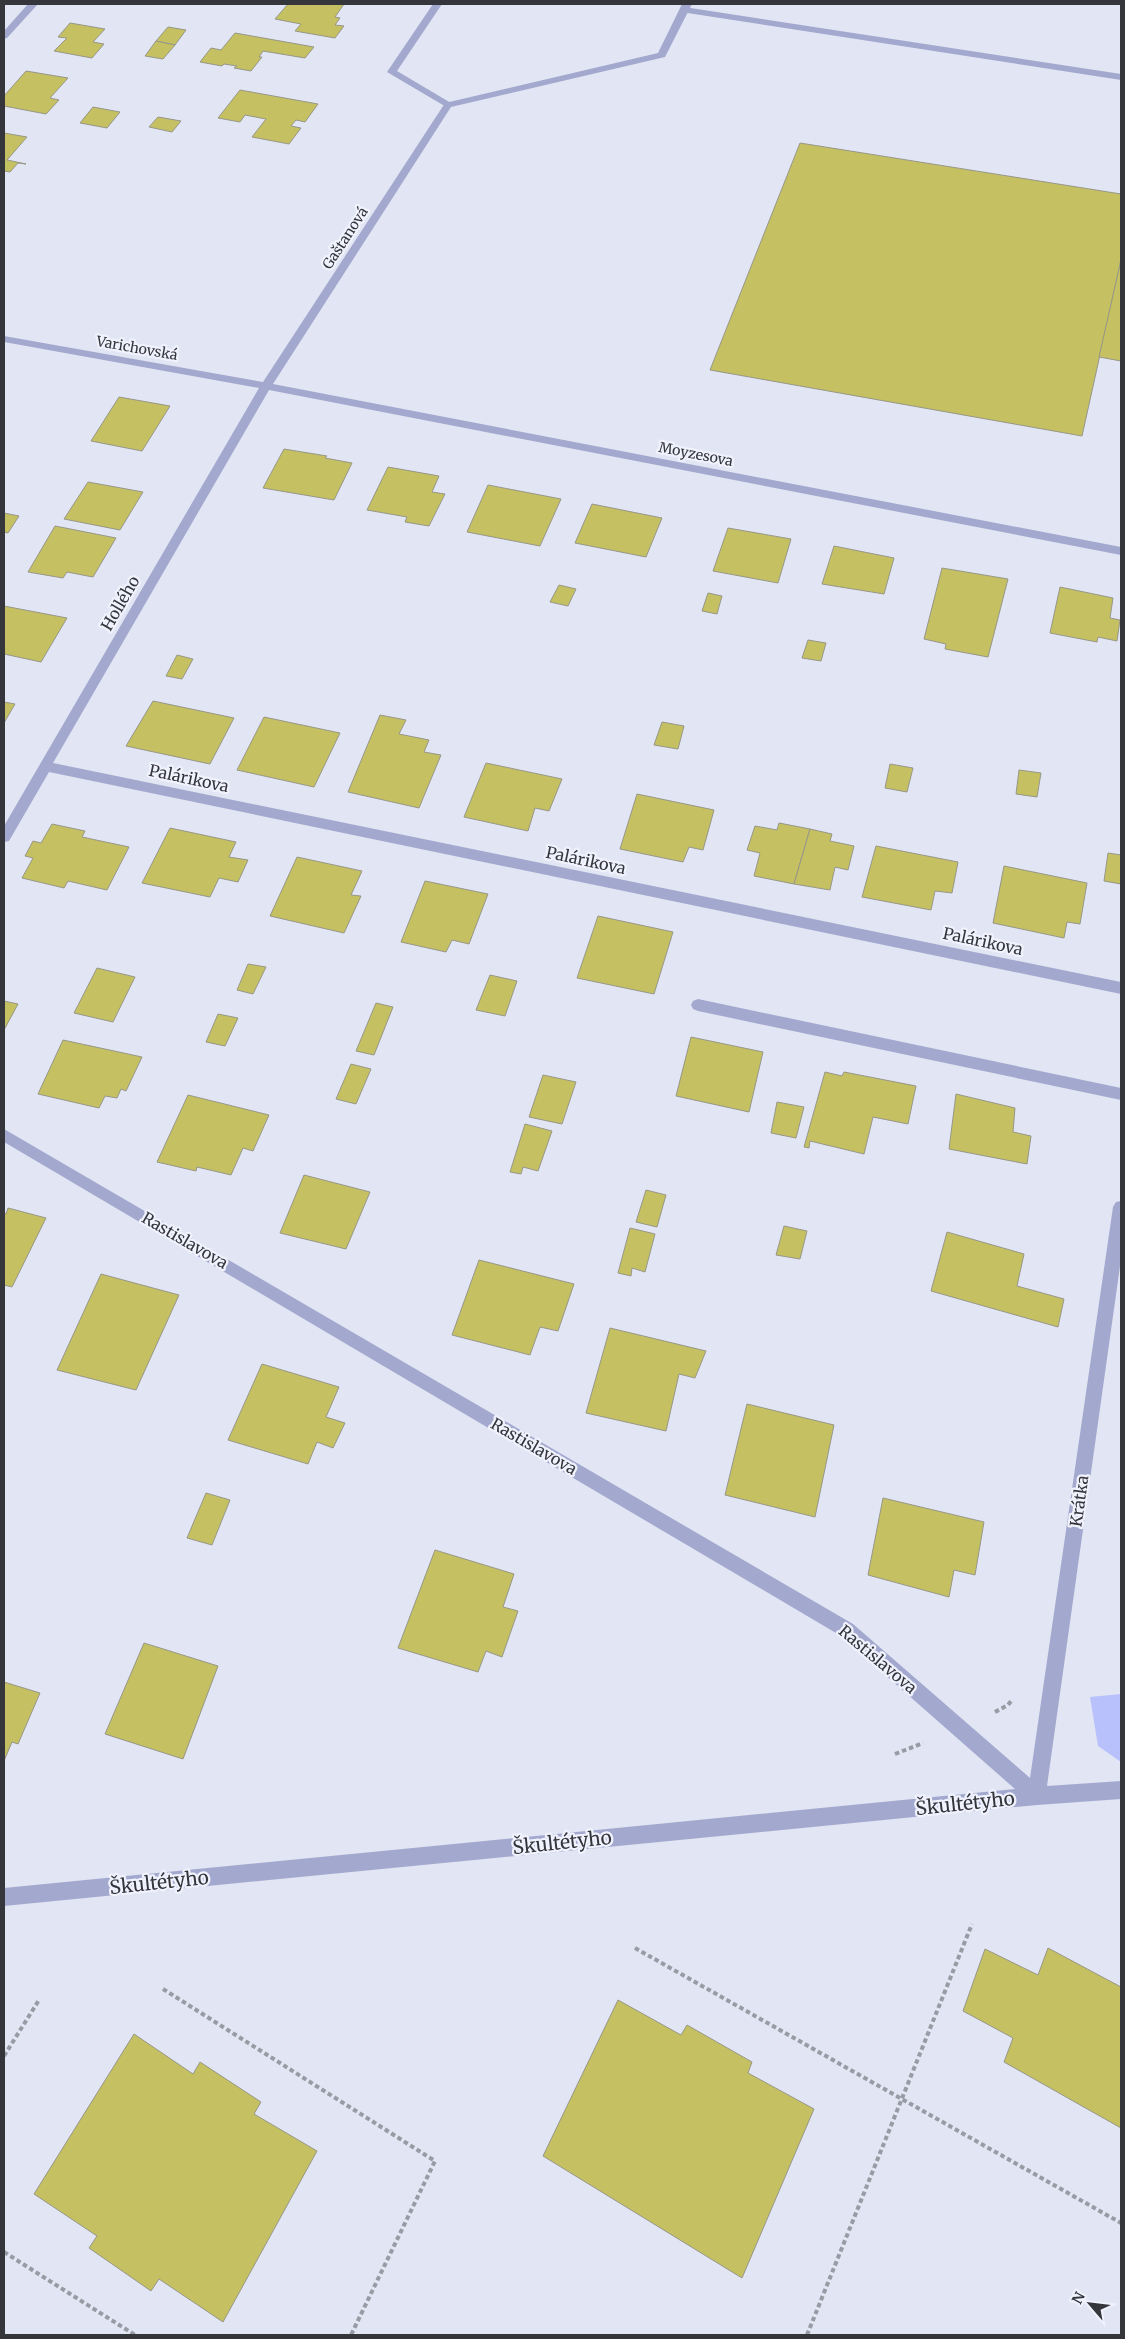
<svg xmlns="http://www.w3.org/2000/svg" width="1125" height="2339" font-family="Merriweather,serif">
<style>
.green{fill:#b8c1fb}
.building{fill:#c5c061;stroke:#979789}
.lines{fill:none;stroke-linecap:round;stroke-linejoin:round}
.path{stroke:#989aa4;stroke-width:4;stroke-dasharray:4.5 3;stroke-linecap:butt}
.lane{fill:#a3a9ce;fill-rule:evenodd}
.street{fill:#a3a9ce;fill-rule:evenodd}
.labels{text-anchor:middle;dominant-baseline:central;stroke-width:4.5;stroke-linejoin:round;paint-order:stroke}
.far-street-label{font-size:14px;fill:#35363c;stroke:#f0f2fe}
.street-label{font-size:16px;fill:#35363c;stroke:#f0f2fe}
.near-street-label{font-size:19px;fill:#35363c;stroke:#f0f2fe}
</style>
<rect width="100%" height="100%" fill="#e2e5f3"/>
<path class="green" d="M1121,1694V1762L1098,1746L1090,1697Z"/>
<g class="building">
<path d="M288,4H344L335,17L340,18L335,25L344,26L335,38L295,31L301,24L275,19Z"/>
<path d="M70,23L105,29L93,42L104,44L92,58L54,51L67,38L58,37Z"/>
<path d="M168,27L186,30L175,45L156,41Z"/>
<path d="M235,33L314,47L305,58L263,51L259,57H262L251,71L234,68L237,66L224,64L222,66L200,62L211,48L221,50Z"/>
<path d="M156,41L175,45L163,59L145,56Z"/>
<path d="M26,71L68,78L50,98L59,100L46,114L4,106V96Z"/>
<path d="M240,90L318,104L305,122L296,120L291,126L301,128L289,144L252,137L266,119L245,115L240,122L218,118Z"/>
<path d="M93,107L120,112L107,128L80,123Z"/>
<path d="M158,117L181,121L172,132L149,127Z"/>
<path d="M4,133L27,137L7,160L26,164L18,163L10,172L4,171Z"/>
<path d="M800,143L1121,194V260L1082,436L710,370Z"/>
<path d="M1121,260V361L1099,357Z"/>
<path d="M119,397L170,406L142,451L91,441Z"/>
<path d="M284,449L327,456L325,458L352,463L334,500L263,488Z"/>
<path d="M388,467L439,476L432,492L445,494L429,526L405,522L407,517L367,510Z"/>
<path d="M88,482L143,492L120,530L64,519Z"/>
<path d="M488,485L561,499L540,546L467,532Z"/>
<path d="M592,504L662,518L646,557L575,543Z"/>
<path d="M4,513L19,516L8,533L4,532Z"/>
<path d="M55,526L116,538L93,577L67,572L63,578L28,572Z"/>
<path d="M728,528L791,539L778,583L713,571Z"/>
<path d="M834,546L894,558L884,594L822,584Z"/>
<path d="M942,568L1008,579L988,657L945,649L946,644L924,639Z"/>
<path d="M559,585L576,589L568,606L550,602Z"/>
<path d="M1060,587L1113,598L1110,618L1120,620L1117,641L1098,637L1097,642L1050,633Z"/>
<path d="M708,593L722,596L717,614L702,611Z"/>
<path d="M4,606L67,618L41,662L4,654Z"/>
<path d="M808,640L826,643L821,661L802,658Z"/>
<path d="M177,655L193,659L182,679L166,676Z"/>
<path d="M153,701L234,718L210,764L126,746Z"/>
<path d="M4,702L15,704L4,723Z"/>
<path d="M380,715L406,720L399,734L429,740L424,752L441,755L419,808L348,792Z"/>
<path d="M264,717L340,733L314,787L237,770Z"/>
<path d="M662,722L684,726L678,749L654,745Z"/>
<path d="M486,763L562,779L549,811L535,808L528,831L464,817Z"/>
<path d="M890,764L913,768L907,792L885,788Z"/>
<path d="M1019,770L1041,773L1037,797L1016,794Z"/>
<path d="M637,794L714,810L703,850L689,847L683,862L620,849Z"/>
<path d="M779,823L810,829L794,884L754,876L760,853L747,850L755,826L777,830Z"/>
<path d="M52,824L85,831L82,837L129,847L107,890L68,881L64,888L22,878L33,858L25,856L33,841L41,843Z"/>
<path d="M170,828L236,842L229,857L248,860L238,882L219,878L210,897L142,883Z"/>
<path d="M810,829L832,834L830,841L854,846L848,870L835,867L830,890L794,884Z"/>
<path d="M876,846L958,862L952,893L935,891L931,910L862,897Z"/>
<path d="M1108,853L1121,855V884L1104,881Z"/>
<path d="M297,857L362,871L351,895L361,896L344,933L270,916Z"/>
<path d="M1004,866L1087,883L1080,924L1067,922L1064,938L993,923Z"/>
<path d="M425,881L488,894L469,944L452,940L446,952L401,942Z"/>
<path d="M598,916L673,932L654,994L577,978Z"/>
<path d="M248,964L266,967L253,994L237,990Z"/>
<path d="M97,968L135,977L113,1022L74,1013Z"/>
<path d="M490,975L517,981L505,1016L476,1010Z"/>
<path d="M4,1001L18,1004L4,1030Z"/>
<path d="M376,1003L393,1007L374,1055L356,1051Z"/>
<path d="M218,1014L238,1018L225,1046L206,1042Z"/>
<path d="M691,1037L763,1052L749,1112L676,1096Z"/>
<path d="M63,1040L142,1057L126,1091L121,1089L117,1098L105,1096L99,1108L38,1094Z"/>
<path d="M351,1064L371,1069L356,1104L336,1099Z"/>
<path d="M825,1072L842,1076L844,1072L916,1086L908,1124L873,1117L864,1154L810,1141L809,1148L804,1147Z"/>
<path d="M543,1075L576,1082L562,1124L529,1117Z"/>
<path d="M956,1094L1015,1108L1013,1132L1031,1136L1027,1164L949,1149Z"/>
<path d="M188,1095L269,1115L253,1151L243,1148L231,1175L197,1167L196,1171L157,1162Z"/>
<path d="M777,1102L804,1107L796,1138L771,1133Z"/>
<path d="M525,1124L552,1131L538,1171L523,1167L521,1174L510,1172Z"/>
<path d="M304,1175L370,1192L346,1249L280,1233Z"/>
<path d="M646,1190L666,1195L657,1227L636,1222Z"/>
<path d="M8,1208L46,1218L12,1287L4,1285V1213L6,1214Z"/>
<path d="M784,1226L807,1231L800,1259L776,1255Z"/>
<path d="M630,1228L655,1234L645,1272L632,1268L631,1276L618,1273Z"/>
<path d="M947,1232L1024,1254L1017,1286L1064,1299L1058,1327L931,1291Z"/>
<path d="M479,1260L574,1284L558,1331L540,1327L530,1355L452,1335Z"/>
<path d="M101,1274L179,1295L136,1390L57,1370Z"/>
<path d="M610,1328L706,1351L695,1378L679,1374L666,1431L586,1413Z"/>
<path d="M262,1364L339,1387L326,1417L345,1423L333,1448L317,1442L308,1464L228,1440Z"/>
<path d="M747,1404L834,1425L815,1517L725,1495Z"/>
<path d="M206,1493L230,1500L212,1545L187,1538Z"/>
<path d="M883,1498L984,1522L975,1575L954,1570L949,1597L868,1575Z"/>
<path d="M435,1550L514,1574L503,1607L518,1611L502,1657L486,1651L478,1672L398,1648Z"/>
<path d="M144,1643L218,1666L183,1759L105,1734Z"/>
<path d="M4,1682L40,1693L18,1744L12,1742L4,1761Z"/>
<path d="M1048,1948L1121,1987V2128L1004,2062L1013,2038L963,2011L985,1949L1038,1975Z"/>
<path d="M618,2000L681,2035L687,2025L752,2062L748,2073L814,2109L742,2278L543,2156Z"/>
<path d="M134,2034L193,2074L200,2062L261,2102L254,2114L317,2151L223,2322L159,2279L151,2291L89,2248L97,2236L34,2194Z"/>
</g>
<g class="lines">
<g class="path">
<path d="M995,1712L1008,1705L1012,1700"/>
<path d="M895,1754L923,1743"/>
<path d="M635,1948L1121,2223"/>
<path d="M163,1989L435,2161L351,2335"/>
<path d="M4,2056L39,2000"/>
<path d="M4,2252L135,2335"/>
<path d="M807,2335L972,1924"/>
</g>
<g class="lane">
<path d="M433,4H442L397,71L451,103V107L448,108L387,72Z"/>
<path d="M684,7L1121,74V80L681,12L679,10Z"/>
<path d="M698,999L1121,1088V1100L698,1011L693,1009L691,1005L693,1001Z"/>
</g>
<g class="street">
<path d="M28,4H38L7,38L4,39V31Z"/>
<path d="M682,4H692L665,57L451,107L273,384L1121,547V555L269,390L53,763L1121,982V994L49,772L9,841L4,842V826L259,388L4,342V336L263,382L445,103L658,53Z"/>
<path d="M4,1129L853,1624L1030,1778L1113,1207L1116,1202L1121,1201V1259L1047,1786L1121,1781V1799L1037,1805L4,1906V1888L1015,1789L841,1636L4,1142Z"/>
</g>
</g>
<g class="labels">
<g class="far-street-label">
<text transform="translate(345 238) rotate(-57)">Gaštanová</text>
<text transform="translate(137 348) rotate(10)">Varichovská</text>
<text transform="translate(696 454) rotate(11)">Moyzesova</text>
</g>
<g class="street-label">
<text transform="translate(120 603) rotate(-60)">Hollého</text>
<text transform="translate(189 778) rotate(12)">Palárikova</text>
<text transform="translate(586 860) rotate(12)">Palárikova</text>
<text transform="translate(983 941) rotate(12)">Palárikova</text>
<text transform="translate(185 1240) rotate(30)">Rastislavova</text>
<text transform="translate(534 1446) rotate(30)">Rastislavova</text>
<text transform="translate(1079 1501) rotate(-82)">Krátka</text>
<text transform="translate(878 1659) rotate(40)">Rastislavova</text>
</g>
<g class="near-street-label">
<text transform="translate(965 1803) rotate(-6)">Škultétyho</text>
<text transform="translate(562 1842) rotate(-6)">Škultétyho</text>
<text transform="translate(159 1882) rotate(-6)">Škultétyho</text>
</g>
</g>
<rect width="1125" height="2339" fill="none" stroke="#35363c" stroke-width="10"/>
<g transform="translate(1090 2304) rotate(298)" stroke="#f0f2fe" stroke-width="4" paint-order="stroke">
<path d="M0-4L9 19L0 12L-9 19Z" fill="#35363c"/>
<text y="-8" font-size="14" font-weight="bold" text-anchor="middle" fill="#35363c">N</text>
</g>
</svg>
